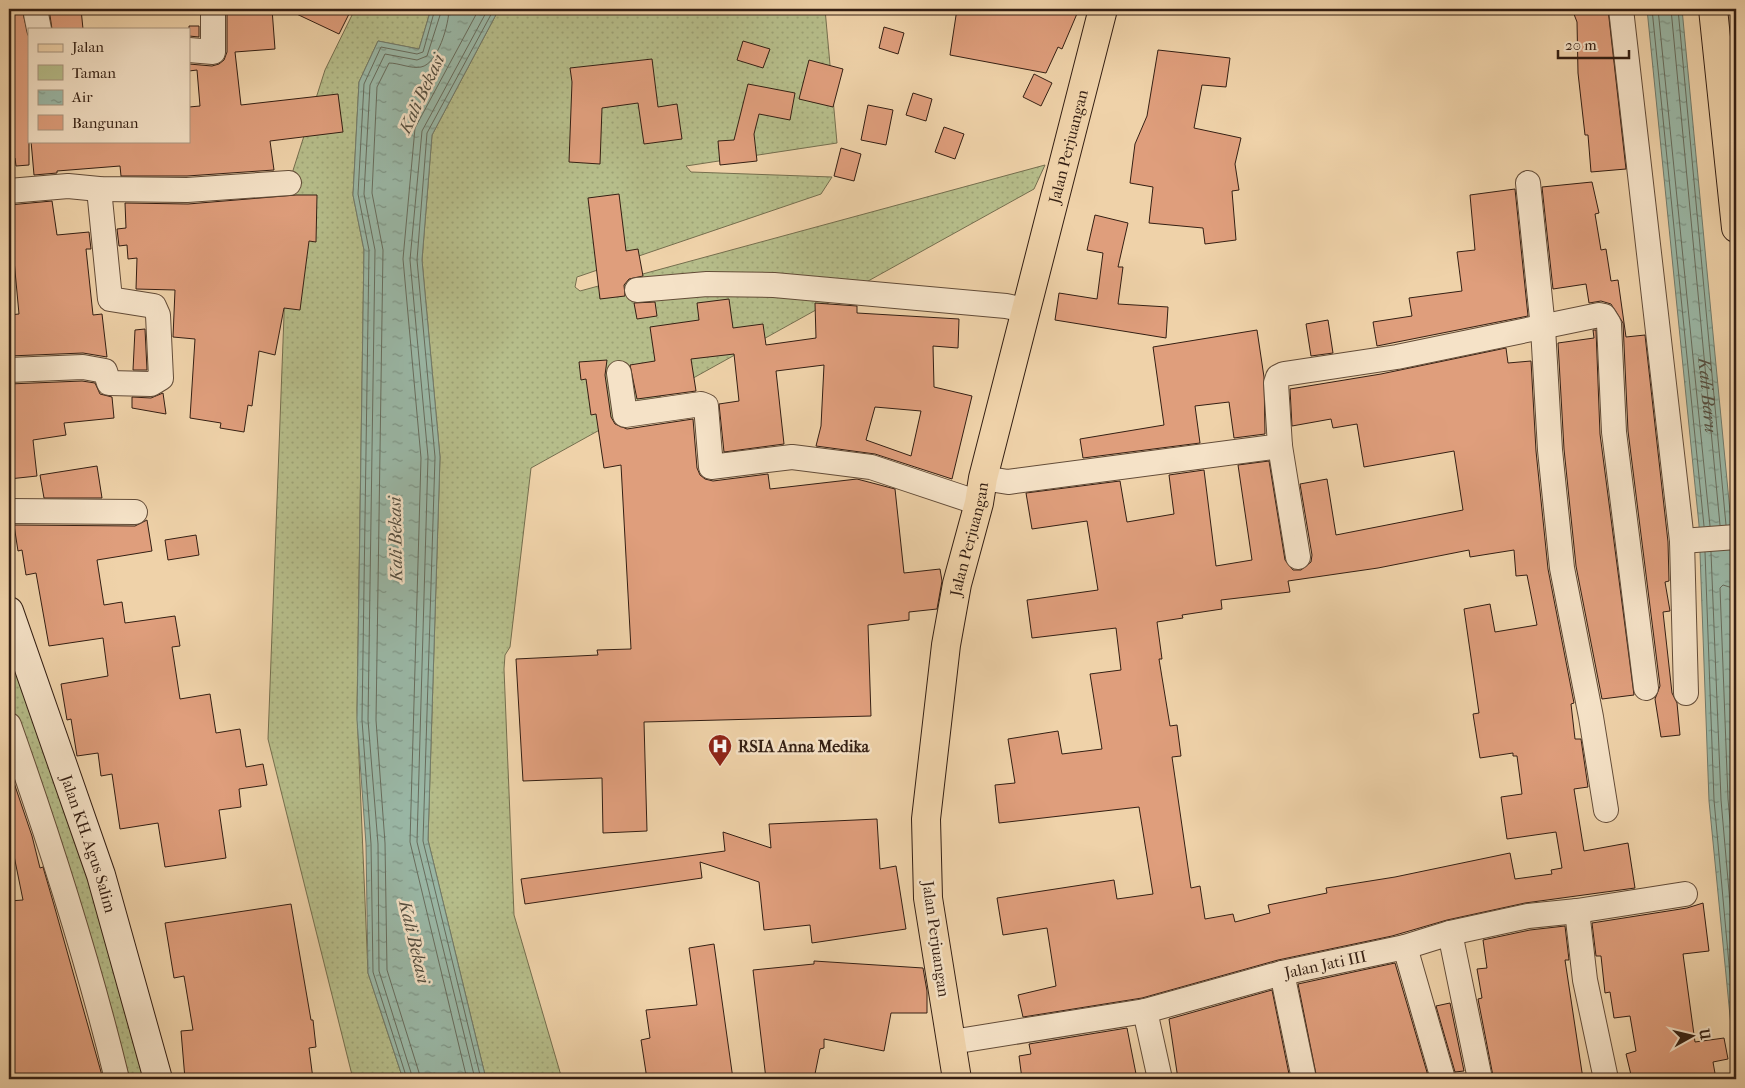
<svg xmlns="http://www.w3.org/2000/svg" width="1745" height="1088" font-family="'IM FELL French Canon',serif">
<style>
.green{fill:url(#green-dots);stroke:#756e4e}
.water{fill:url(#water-ripples);stroke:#717b6c}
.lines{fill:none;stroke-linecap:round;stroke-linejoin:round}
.shore{stroke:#676c5d;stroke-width:1}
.building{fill:#df9e7c;stroke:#341f13;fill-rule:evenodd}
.street-casing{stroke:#634c38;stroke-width:26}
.secondary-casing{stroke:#341f13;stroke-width:30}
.primary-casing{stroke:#341f13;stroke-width:30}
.street{stroke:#f5e2c7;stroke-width:24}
.secondary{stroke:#f5e2c7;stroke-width:28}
.primary{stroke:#efd2a9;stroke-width:28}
.labels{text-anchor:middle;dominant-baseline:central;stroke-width:5;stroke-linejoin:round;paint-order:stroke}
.street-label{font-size:16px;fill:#341f13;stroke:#f5e2c7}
.poi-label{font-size:16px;font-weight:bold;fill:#341f13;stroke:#f5e2c7;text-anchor:start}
.water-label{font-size:18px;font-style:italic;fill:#534d3f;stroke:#f5e2c7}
</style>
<defs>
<pattern id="green-dots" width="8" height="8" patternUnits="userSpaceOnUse" patternTransform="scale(1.25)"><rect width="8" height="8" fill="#b6bd8a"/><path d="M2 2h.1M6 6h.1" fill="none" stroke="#9da276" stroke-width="1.8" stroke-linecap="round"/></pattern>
<pattern id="water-ripples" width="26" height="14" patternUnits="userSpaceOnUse" patternTransform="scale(1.25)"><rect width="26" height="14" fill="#9ab8a7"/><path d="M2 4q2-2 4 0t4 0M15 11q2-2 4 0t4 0" fill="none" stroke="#7e9587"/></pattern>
</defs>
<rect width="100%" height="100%" fill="#efd2a9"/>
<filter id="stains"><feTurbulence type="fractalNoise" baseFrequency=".004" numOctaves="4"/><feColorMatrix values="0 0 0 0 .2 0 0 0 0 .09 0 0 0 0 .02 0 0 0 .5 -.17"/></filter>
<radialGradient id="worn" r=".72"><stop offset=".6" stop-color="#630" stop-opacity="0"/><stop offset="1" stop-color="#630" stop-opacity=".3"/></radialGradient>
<g class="green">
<path d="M355,9H431L419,49L378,41L359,82L353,195L364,250L357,710L368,973L403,1079H353L268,739L289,183L325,70Z"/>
<path d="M499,9H825L837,143L686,166L691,172L832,177L821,194L577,277L575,287L580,291L1045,165L1034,189L531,468L510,647L505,655L504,669L514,915L562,1079H486L428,840L440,457L422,260L432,135Z"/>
<path d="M9,611L158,1079H117L9,725Z"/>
</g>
<g class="water">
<path d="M431,9H499L432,135L422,260L440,457L428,840L486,1079H403L368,973L366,844L357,720L364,250L353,195L359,82L378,41L419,49Z"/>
<path d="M1647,9H1682L1731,522L1736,610V1077L1709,801L1699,525Z"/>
</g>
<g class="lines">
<g class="shore">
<path d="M1652,9L1704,526"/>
<path d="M1658,9L1710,526"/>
<path id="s1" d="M1671,9L1720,525"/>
<path d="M1678,9L1726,525"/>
<path d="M1705,552L1714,800L1736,1041"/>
<path d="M1711,552L1721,800L1736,972"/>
<path d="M1736,589L1723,585L1720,588L1728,799L1736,889"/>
<path d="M407,1079L373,972L371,844L362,720L369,250L358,194L364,84L381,47L417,54L423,52L435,9"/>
<path d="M413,1079L379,971L378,844L368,720L375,250L364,194L370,85L385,54L417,60L427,56L442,9"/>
<path d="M421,1079L387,970L385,843L376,720L383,250L372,193L377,87L389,63C399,63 411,69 421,67C438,64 449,24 449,9"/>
<path d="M467,1079L410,842L421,458L403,259L415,128L479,9"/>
<path d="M475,1079L417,842L428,457L410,260L422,131L488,9"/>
<path d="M481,1079L423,841L435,457L417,260L427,133L494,9"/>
</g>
</g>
<g class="building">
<path d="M9,9H22L29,38V165L16,166L15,158L9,159V134H12L9,102Z"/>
<path d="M49,9H81L83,29H52Z"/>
<path d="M232,9H272L275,49L235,52L241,105L338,94L343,132L270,141L274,170L187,176H121L120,166L57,171V173L34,175L31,141H189V107L200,106L197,70L189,71V64L212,66L219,64L224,60L227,52V13L233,12Z"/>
<path d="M286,9H338L349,14L339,34Z"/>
<path d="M957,9H1079L1062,49L1058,47L1046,73L950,55Z"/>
<path d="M1572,9H1608L1626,169L1591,172L1588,135H1585L1578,73L1577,22Z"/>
<path d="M189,26H199V37L189,36Z"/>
<path d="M884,27L904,33L898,54L879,48Z"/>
<path d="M743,41L770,49L763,68L737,60Z"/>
<path d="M1158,50L1230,58L1226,87L1202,85L1194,128L1241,138L1235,164L1239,190L1232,191L1236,240L1205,244L1203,228L1149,223L1153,187L1130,183L1135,144L1147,116Z"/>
<path d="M652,59L658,107L677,104L682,139L644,144L638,103L602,108L600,164L569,162L572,82L570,68Z"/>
<path d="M809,60L843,69L833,107L799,99Z"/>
<path d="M1034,74L1052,83L1041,106L1023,97Z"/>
<path d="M748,84L795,93L790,120L759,114L754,134L757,161L720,165L718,141L734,140Z"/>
<path d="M913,93L932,99L926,121L906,115Z"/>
<path d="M868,105L893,110L886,145L861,140Z"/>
<path d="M944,127L964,134L955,159L935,152Z"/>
<path d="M841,148L861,154L854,181L834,176Z"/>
<path d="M1592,182L1599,213L1595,214L1601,250L1606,249L1611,281L1618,280L1626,337L1645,335L1668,542L1669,581L1665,582L1670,611L1663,612L1672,693L1677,703L1680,735L1661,737L1655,699L1660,686L1628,431L1623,323L1611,304L1601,301L1589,303L1586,284L1553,289L1542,187Z"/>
<path d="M1515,189L1528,316L1377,346L1373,322L1412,316L1409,298L1462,291L1457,252L1475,250L1470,195Z"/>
<path d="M619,194L626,251L638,249L643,276L629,279L624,285L625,296L600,299L588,198Z"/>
<path d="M296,195H317L316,242L309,241L300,310L284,308L275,355L259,351L252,406L248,405L244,432L220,428L221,423L190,418L195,339L173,337L175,290L136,289L137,258L128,259L127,245L119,246L117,229L126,228L125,203L188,204Z"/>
<path d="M52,201L57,235L89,232L91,249H86L93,315L102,314L107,357L83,353L9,356V315L19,314L14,260L9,261V205Z"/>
<path d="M1095,215L1128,223L1118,267H1123L1118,304L1168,307L1166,338L1055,320L1059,293L1097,299L1103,253L1087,250Z"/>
<path d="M729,299L733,328L763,324L766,345L816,338L815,303L857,306V313L959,319L958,348L933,346L934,387L972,396L952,479L875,454L816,446L821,426L824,365L776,371L784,444L724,452L719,404L739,401L734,354L691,359L696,391L637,399L630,365L655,361L650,327L699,320L697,303ZM875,407L921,411L911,456L866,440Z"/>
<path d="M655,302L657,316L637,319L634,303Z"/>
<path d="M1328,320L1333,353L1311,356L1306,324Z"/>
<path d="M145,329L147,370H133L135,330Z"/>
<path d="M1257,330L1264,377L1265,434L1234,438L1229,402L1195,406L1200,443L1083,458L1080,439L1164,425L1153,347Z"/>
<path d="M1593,330H1596L1600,434L1634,695L1602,699L1576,566L1564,449L1558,343L1594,338Z"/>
<path d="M1506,348L1508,363L1531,361L1536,451L1548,569L1574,703L1571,704L1575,739H1581L1588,787L1574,789L1584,851L1628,843L1635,888L1525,903L1447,920L1392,936L1278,960L1142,998L1023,1017L1018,995L1056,986L1047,928L1003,935L997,898L1114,880L1117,899L1153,894L1139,807L999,823L995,785L1015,783L1008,739L1058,731L1062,754L1102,749L1090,674L1121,670L1116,628L1032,638L1027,600L1098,590L1087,521L1032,529L1026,493L1120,481L1127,522L1174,514L1169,475L1204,470L1216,566L1252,560L1238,465L1269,461L1285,560L1293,570H1301L1311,562L1312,555L1300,484L1327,479L1336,535L1463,510L1454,451L1364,467L1357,424L1333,428L1331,419L1292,426L1290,389L1381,374ZM1469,550L1470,557L1514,550L1516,576L1527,575L1537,625L1495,632L1490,604L1464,609L1479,713L1473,714L1480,758L1513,753V756H1517L1522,794L1501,797L1507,839L1556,832L1562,868L1551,870L1552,874L1515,879L1510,853L1395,877L1326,888L1327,893L1268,905L1270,913L1235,922L1233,914L1205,919L1200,886L1191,888L1172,757L1181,756L1177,725L1170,726L1159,659H1162L1157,622L1183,618L1182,615L1222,609L1221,600L1290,592L1288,581L1378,568Z"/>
<path d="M607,360L605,375L611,417L615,424L627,429L693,419L697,468L700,475L705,479L713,481L768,474L770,489L857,479L895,489L904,573L940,569L942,581L937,609L909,612V620L868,625L871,716L644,722L647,831L603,833L602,778L523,781L516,659L598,655L597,650L631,649L621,465L604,468L596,414L591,415L586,379L581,380L579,362Z"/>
<path d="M82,381L95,383L100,394L112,397L114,418L64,423L66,435L33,440L37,476L9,479V384Z"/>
<path d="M163,393L166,414L132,408V397L151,398Z"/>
<path d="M97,466L102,498H44L40,475Z"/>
<path d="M147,520L152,551L97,560L104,605L122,602L125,623L175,616L180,646L172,647L180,699L210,694L216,733L240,729L246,767L263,764L267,785L239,789L241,807L219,810L226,858L165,867L158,823L120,829L112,774L101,776L98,753L77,756L71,719L67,720L61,684L108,676L103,638L49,646L36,573L26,575L22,550L18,551L14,525L135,526Z"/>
<path d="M196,535L199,555L168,560L165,540Z"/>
<path d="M9,768L32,836L40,868L43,867L54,905L103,1079H9V901L23,900L11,841H9Z"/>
<path d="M877,819L880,869L896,866L906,929L812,943L810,925L764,930L759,882L700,862L702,878L525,904L521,879L725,851L723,832L771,848L769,824Z"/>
<path d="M1703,903L1709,951L1683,954L1695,1042L1724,1038L1728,1059L1713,1062L1716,1079H1632L1626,1054L1636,1051L1630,1016L1614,1018L1610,992L1605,993L1601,956H1596L1592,923L1687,908Z"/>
<path d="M291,904L311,1020H313L316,1047L309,1048L313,1079H185L181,1031L193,1030L184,976L174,978L165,923Z"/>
<path d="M1565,926L1569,960H1565L1583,1079H1500V1075L1493,1076L1478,999L1482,998L1477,969L1487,968L1483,940L1530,930Z"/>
<path d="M714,944L733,1079H647L641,1040L650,1038L646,1010L697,1005L689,948Z"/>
<path d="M814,961L923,968L927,991V1013H891L884,1051L824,1039V1048L820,1049L814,1079H766L753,970L814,964Z"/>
<path d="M1395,963L1429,1079H1317L1298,984Z"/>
<path d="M1272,990L1290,1079H1178L1169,1019Z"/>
<path d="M1450,1003L1464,1071L1455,1072L1436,1006Z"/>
<path d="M1127,1028L1137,1079H1022L1019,1056L1031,1054L1029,1044Z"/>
</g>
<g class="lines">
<g class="street-casing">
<g id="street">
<path d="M35,9L39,29"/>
<path d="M1621,9L1682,541L1686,693"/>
<path d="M189,50L213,52V9"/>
<path d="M1528,183L1543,328L1550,450L1562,568L1591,717L1606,810"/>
<path d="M9,191L68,186L99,189L187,190L289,183"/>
<path d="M637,290L707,284L774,285L1006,306L1025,310"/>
<path d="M9,370L83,367L105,371L109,383L151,384L161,378L158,315L154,306L110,299L99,189"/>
<path d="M619,373L625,415L701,404L706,406L711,467L792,457L871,467L979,503"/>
<path d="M1280,446L1298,557"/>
<path d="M983,478L1008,482L1280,446L1276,383L1278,377L1284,374L1397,357L1599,315L1604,316L1609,324L1614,432L1646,688"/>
<path d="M9,511L135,512"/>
<path d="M1682,541L1736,537"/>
<path d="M9,725C50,841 88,960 117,1079"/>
<path d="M1577,911L1585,980L1606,1079"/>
<path d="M1450,933L1480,1079"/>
<path d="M1405,947L1443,1079"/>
<path d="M1282,973L1304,1079"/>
<path d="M952,1042L1145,1011"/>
<path id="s2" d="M1160,1079L1145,1011L1282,973L1405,947L1450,933L1528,916L1577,911L1685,894"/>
</g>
</g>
<g class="secondary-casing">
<g id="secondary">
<path id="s3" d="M9,611L101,875L158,1079"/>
</g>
</g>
<g class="primary-casing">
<g id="primary">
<path d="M1713,9L1736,228"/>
<path id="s4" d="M957,1079L928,898L926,819L946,645L957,584L979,503L983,478L1103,9"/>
</g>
</g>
<use href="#street" class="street"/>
<use href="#secondary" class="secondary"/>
<use href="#primary" class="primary"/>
</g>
<defs>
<g id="hospital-pin" transform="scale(1.25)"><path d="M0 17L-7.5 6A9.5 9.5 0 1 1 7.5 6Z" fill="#8f2418" stroke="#f5e2c7"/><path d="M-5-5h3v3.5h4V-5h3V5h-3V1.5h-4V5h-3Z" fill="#fff"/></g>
</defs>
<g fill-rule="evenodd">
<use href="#hospital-pin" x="720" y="746"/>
</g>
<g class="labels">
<g class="street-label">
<text stroke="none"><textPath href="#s4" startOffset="951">Jalan Perjuangan</textPath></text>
<text stroke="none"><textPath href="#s4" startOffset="546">Jalan Perjuangan</textPath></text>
<text stroke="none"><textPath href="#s3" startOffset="246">Jalan KH. Agus Salim</textPath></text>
<text transform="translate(936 939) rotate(82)">Jalan Perjuangan</text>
<text stroke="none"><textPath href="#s2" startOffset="256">Jalan Jati III</textPath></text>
</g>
<g class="poi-label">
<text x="738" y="746">RSIA Anna Medika</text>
</g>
<g class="water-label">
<text transform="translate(422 94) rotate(-65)">Kali Bekasi</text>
<text stroke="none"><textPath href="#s1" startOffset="388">Kali Baru</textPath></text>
<text transform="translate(396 539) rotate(-91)">Kali Bekasi</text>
<text transform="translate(414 942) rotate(77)">Kali Bekasi</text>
</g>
</g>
<rect width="1745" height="1088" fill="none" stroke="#efd2a9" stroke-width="30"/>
<rect x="10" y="10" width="1725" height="1068" fill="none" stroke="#341f13" stroke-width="2.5"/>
<rect x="15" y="15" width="1715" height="1058" fill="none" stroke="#341f13"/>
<rect x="28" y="28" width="162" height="115" fill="#f5e2c7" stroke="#a8947f"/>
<rect x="38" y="44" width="25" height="8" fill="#efd2a9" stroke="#a8947f"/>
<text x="72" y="52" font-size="15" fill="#341f13">Jalan</text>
<rect x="38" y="65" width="25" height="15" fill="#b6bd8a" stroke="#a8947f"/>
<text x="72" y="78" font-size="15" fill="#341f13">Taman</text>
<rect x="38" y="90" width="25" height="15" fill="url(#water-ripples)" stroke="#a8947f"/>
<text x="72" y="102" font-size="15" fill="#341f13">Air</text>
<rect x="38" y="115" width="25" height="15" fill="#df9e7c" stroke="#a8947f"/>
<text x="72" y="128" font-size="15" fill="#341f13">Bangunan</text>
<g transform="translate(1692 1036) rotate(82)" stroke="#f5e2c7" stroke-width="4" paint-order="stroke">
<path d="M0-4L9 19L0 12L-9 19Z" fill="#341f13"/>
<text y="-8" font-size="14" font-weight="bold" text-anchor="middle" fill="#341f13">U</text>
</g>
<path d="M1558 50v8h71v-8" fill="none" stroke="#341f13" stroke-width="2.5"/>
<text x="1565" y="50" font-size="15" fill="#341f13" stroke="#f5e2c7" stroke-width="4" paint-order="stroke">20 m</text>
<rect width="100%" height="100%" filter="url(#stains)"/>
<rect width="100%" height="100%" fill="url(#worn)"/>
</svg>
